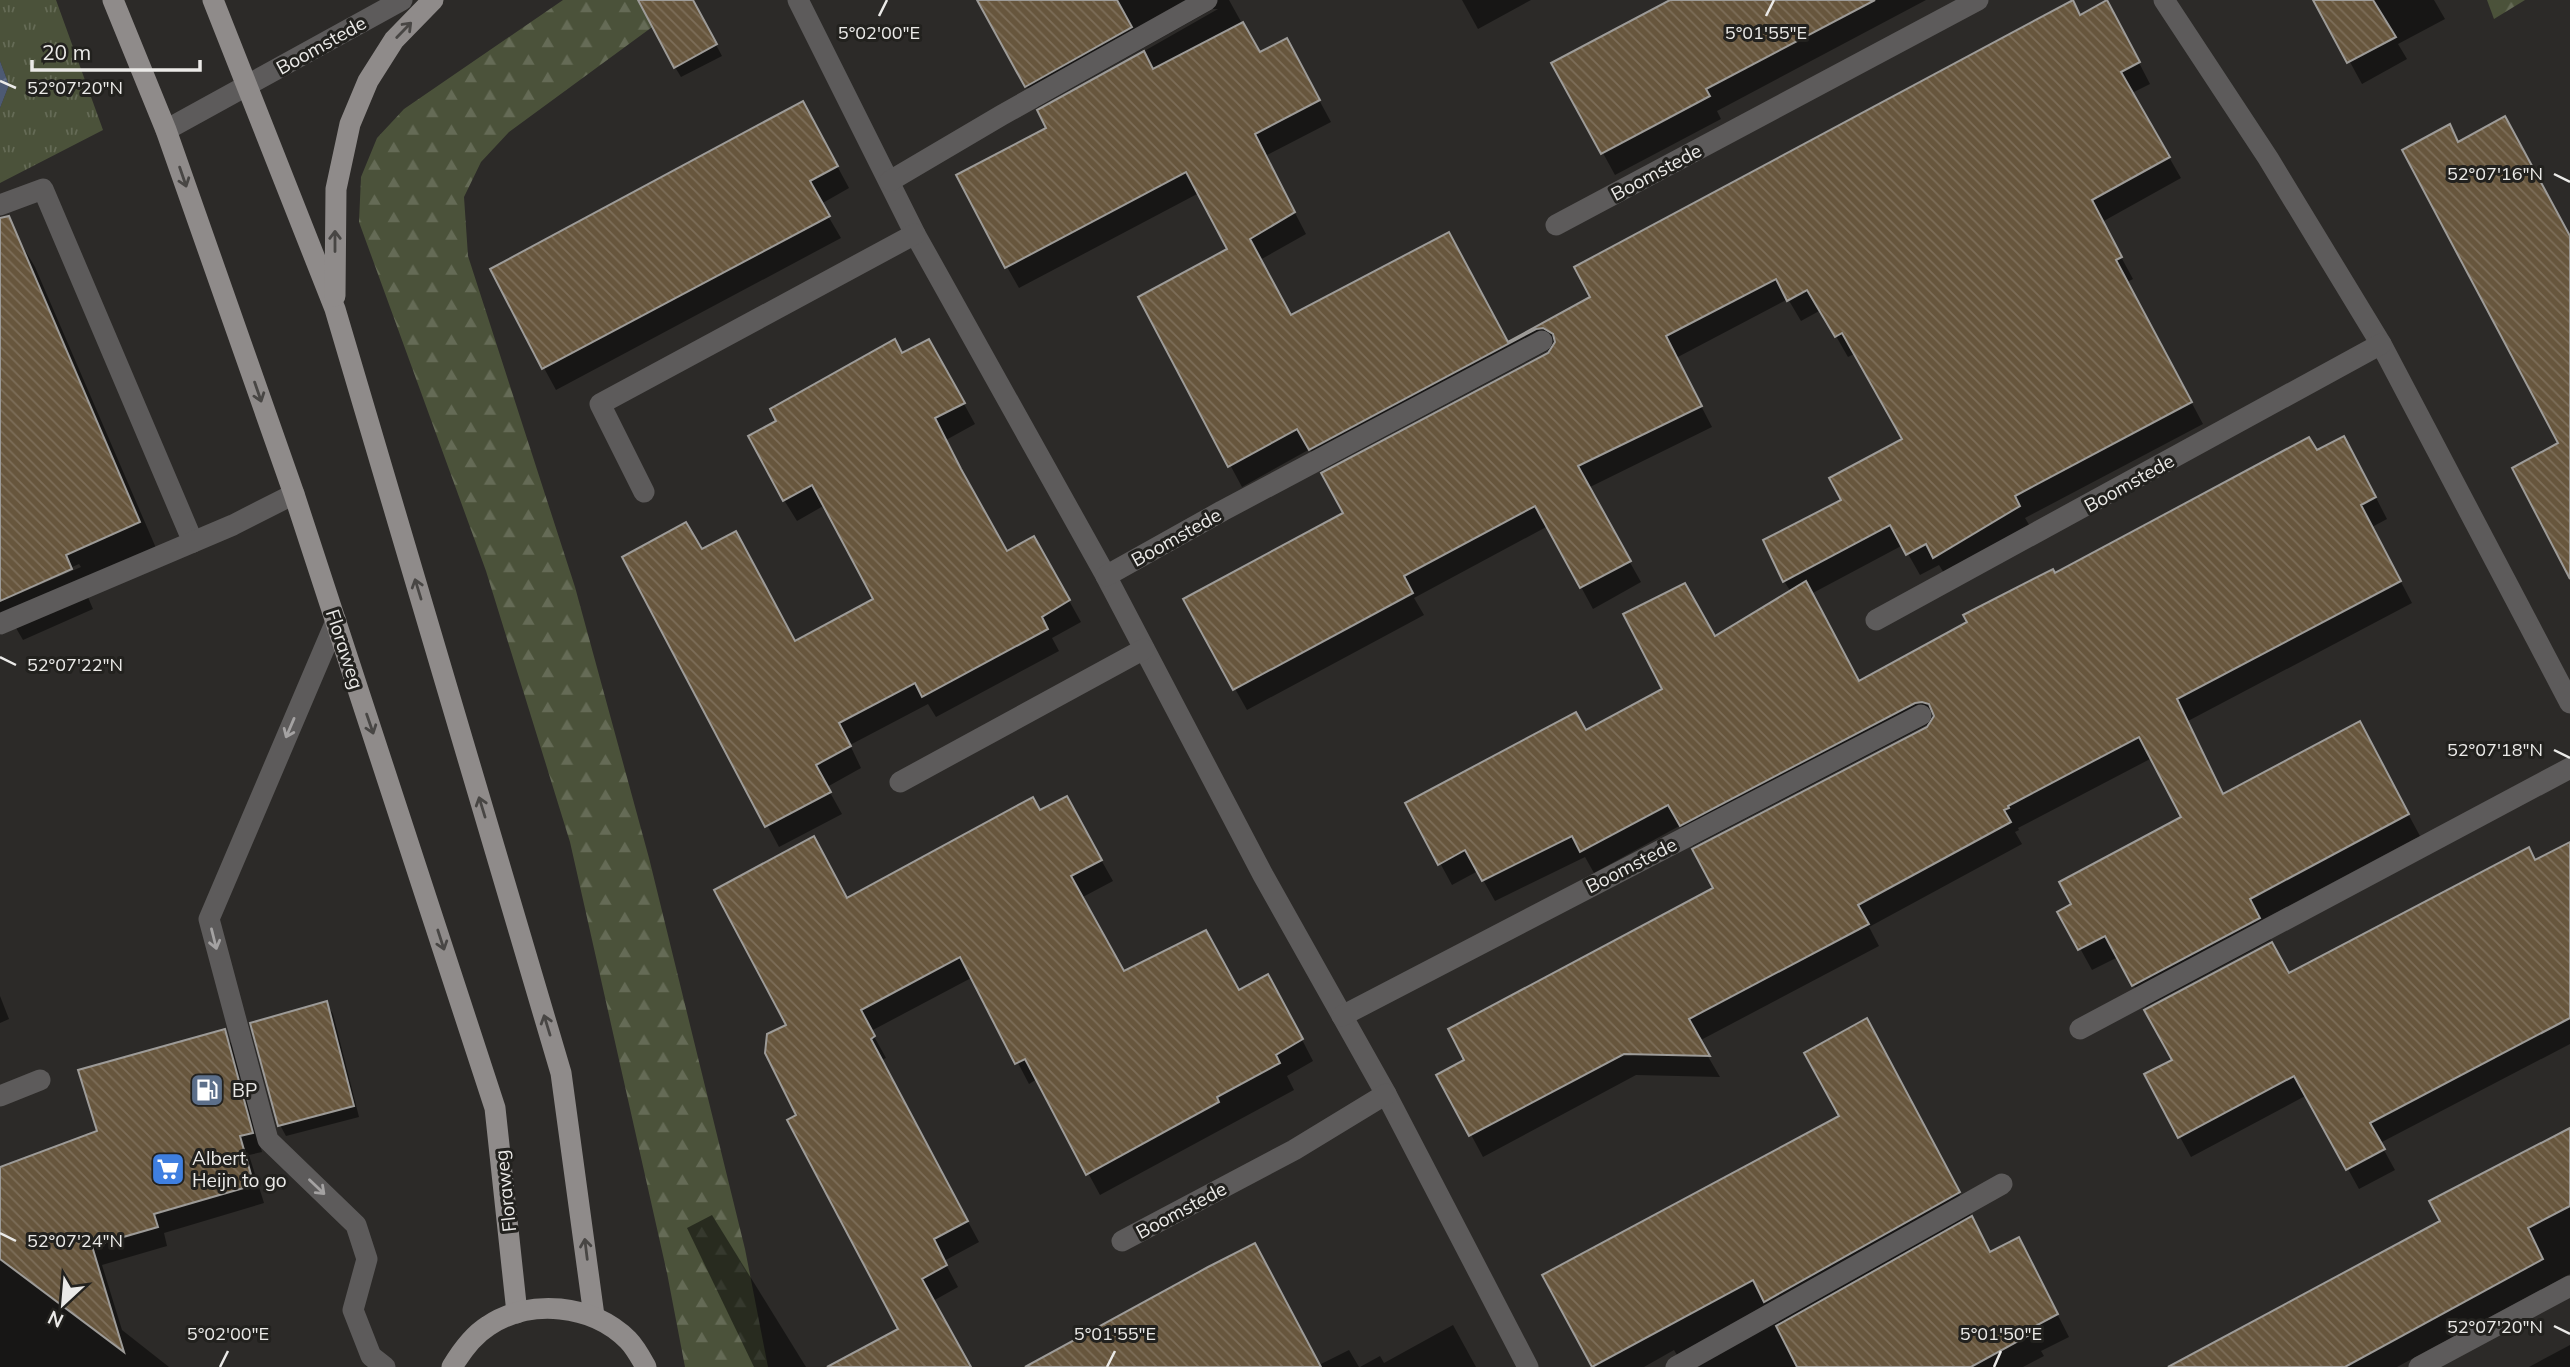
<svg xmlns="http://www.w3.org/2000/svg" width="2570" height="1367" font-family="Mulish,sans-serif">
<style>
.grass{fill:url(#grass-tufts)}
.forest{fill:url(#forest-firs)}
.water{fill:url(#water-ripples)}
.shadow{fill:#0007}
.building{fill:url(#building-back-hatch);stroke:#9d9b98;stroke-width:2}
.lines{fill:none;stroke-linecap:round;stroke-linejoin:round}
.minor{stroke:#5d5b5b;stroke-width:21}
.major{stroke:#8f8b8a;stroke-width:21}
.oneway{stroke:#484644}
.oneway2{stroke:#a4a2a2}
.ticks{fill:none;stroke:#ebeae8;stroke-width:2.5}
.labels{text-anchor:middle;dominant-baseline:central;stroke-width:6;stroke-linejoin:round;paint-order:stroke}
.street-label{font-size:19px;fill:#ebeae8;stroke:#22211e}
.poi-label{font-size:19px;fill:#ebeae8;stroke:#22211e;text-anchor:start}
.ticks-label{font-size:18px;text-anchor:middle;fill:#ebeae8;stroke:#22211e;stroke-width:6;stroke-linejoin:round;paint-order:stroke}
</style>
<defs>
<pattern id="grass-tufts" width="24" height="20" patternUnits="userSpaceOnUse" patternTransform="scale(1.75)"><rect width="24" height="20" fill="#4b523a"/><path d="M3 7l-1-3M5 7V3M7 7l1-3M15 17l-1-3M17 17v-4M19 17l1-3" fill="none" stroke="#656b56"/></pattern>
<pattern id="forest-firs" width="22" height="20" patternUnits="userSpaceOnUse" patternTransform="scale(1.75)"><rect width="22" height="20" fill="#4b523a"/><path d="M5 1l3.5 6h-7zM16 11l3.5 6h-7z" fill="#656b56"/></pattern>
<pattern id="water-ripples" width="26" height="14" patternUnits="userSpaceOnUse" patternTransform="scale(1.75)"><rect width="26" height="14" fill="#4d5a73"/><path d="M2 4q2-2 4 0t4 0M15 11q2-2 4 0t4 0" fill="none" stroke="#677287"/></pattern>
<pattern id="building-back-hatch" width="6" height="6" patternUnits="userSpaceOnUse" patternTransform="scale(1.75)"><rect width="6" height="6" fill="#67563d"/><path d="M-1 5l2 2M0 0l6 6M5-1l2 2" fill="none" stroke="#7d6e59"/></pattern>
</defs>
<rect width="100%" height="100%" fill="#2c2a28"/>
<path class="grass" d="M0,0H56L103,130L0,183V108L9,85L0,61Z"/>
<g class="forest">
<path d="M563,0H689L509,132L481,162L464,197L468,256L575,587L649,858L745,1249L768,1367H685L667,1273L570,842L486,571L359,222L361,177L377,138L404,109Z"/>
<path d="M2487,0H2525L2494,19Z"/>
</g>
<path class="water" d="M0,61L9,85L0,108Z"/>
<g class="shadow">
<path d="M670,0H692L722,56L681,77L675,67Z"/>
<path d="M979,0H1229L1259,54L1298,61L1331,122L1265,156L1306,234L1260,260L1291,317L1508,344L2080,17L2119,24L2150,84L2132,93L2181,178L2102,222L2133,279L2127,282L2203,424L2025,518L2031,528L1947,578L1939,565L1920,575L1903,545L1811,594L1859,683L2054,575L2317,453L2356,459L2387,519L2372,527L2412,603L2188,721L2224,796L2371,745L2420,836L2260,921L2271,940L2146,1007L2118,957L2092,970L2060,912L2074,905L2183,818L2152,758L2018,828L2019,830L2015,832L2022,844L1869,927L1879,946L1699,1041L1720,1077L1636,1075L1483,1157L1439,1075L1466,1061L1716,888L1928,728L1932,722L1693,846L1681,825L1594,873L1585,857L1495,901L1478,871L1452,885L1408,804L1586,732L1664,690L1715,638L1791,592L1784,581L1844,501L1905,440L1856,353L1848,357L1821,310L1801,321L1788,299L1676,358L1712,427L1588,488L1641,582L1593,609L1548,526L1414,598L1424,615L1247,710L1185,600L1345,514L1553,350H1548L1322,470L1310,449L1242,487L1140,298L1230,250L1199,193L1019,288L1007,267L1049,129L1039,111L1218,9H1213L1038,107Z"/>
<path d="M1462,0H1531L1478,29Z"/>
<path d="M1673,0H1926L1717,111L1721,119L1615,175L1554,64Z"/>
<path d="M2316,0H2434L2445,19L2398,44L2407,59L2362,84Z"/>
<path d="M815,125L849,188L821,204L841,238L556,390L544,368Z"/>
<path d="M12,228L35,267L162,562L87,595L93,609L23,640L16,628L0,635V602L81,567L79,564L0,599V233Z"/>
<path d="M902,355L941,362L975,424L946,440L973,493L1007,553L1034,538L1081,622L1052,638L1059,651L936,717L928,704L850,745L861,768L827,787L842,814L779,847L624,558L701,551L795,643L875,600L825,505L797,521L784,500Z"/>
<path d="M1040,812L1078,819L1113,881L1081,898L1124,974L1280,997L1313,1061L1287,1076L1294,1090L1100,1195L1037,1079L1029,1084L973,977L871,1031L886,1058L881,1060L979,1242L944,1261L958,1287L933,1301L969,1367H844L900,1329L798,1115L788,1026L847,900Z"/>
<path d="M2570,860V1044L2380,1143L2395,1170L2359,1189L2307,1095L2191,1157L2180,1137L2174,1061L2289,975L2535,862Z"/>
<path d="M0,996L9,1019L0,1023Z"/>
<path d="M326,1003L333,1014L359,1117L286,1136L280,1125Z"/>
<path d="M224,1032L235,1050L262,1152L249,1155L264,1203L164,1233L167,1246L102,1265L122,1330L169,1367H0V1171L99,1132Z"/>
<path d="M1879,1042L1991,1254L2030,1261L2069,1337L2041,1351L2044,1356L2023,1367H1684L1674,1350L1644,1367H1594L1544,1276L1841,1117Z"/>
<path d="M2570,1138V1274L2397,1367H2176L2442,1221Z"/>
<path d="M712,1215L806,1367H754L687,1228Z"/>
<path d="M1453,1325L1476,1367H1360L1380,1356L1384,1363Z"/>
<path d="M2570,1345V1367H2529Z"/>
<path d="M1349,1350L1359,1367H1058L1319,1365Z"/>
</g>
<g class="building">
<path d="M638,0H693L717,44L674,68Z"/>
<path d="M977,0H1117L1132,27L1025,87Z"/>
<path d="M1670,0H1875L1706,89L1710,96L1601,154L1551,63Z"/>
<path d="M2073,0L2080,15L2107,0L2140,62L2121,72L2170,157L2092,200L2122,257L2116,260L2192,402L2015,496L2020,506L1933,558L1926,544L1906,555L1890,525L1783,582L1763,540L1841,500L1829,478L1902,439L1842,333L1835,337L1807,290L1787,301L1776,279L1666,336L1702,406L1578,466L1631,561L1580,588L1535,506L1404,576L1413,593L1233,690L1183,599L1343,513L1321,473L1548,353L1555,342L1553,334L1543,328L1536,329L1309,450L1297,429L1228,467L1138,297L1227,249L1186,172L1005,268L956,175L1046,128L1037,110L1144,51L1153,69L1243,22L1260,52L1287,38L1320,100L1255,134L1295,212L1250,239L1291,315L1449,232L1508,342L1590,297L1574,267Z"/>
<path d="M2313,0H2373L2396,37L2347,63Z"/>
<path d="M803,101L838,166L810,181L830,216L542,369L490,269Z"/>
<path d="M2505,116L2570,236V579L2512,468L2558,443L2402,150L2450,124L2458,142Z"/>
<path d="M9,216L140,522L66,555L72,569L0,601V218Z"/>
<path d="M895,339L902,353L929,339L965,403L935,418L961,469L1007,551L1034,536L1070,600L1042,617L1048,629L922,697L915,683L839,723L851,746L816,765L831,792L765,827L622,557L686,522L702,549L736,531L795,641L873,599L812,485L783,501L748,436L776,421L770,409Z"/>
<path d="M2344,436L2376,497L2361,505L2401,581L2177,699L2223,794L2360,721L2409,814L2250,899L2260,918L2132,986L2105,936L2078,950L2057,912L2071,904L2059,882L2181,817L2139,737L2008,806L2009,808L2004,810L2011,822L1858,905L1869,924L1689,1019L1710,1056L1624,1054L1469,1136L1436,1075L1464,1060L1448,1029L1713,888L1692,849L1927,727L1934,716L1929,704L1922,702L1915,703L1680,826L1668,805L1580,852L1572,836L1482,881L1465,850L1438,865L1405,803L1576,712L1586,730L1662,689L1623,614L1685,583L1715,636L1806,581L1859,681L1967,622L1963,615L2053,569L2055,573L2309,437L2317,450Z"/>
<path d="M1067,796L1102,860L1071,876L1124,971L1206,930L1239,990L1268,974L1303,1039L1276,1055L1280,1063L1217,1097L1219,1102L1086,1175L1025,1059L1015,1064L960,957L861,1010L875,1036L871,1039L968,1221L934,1239L947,1265L922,1279L971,1367H827L898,1329L787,1120L796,1115L765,1053L767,1034L786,1025L714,890L814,836L847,898L1033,797L1040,810Z"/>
<path d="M2570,842V1018L2370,1123L2385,1149L2346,1170L2294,1076L2178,1138L2144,1074L2172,1060L2144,1010L2272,942L2289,973L2529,847L2535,860Z"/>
<path d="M327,1001L354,1106L278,1126L250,1023Z"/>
<path d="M1867,1018L1960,1192L1764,1302L1753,1280L1592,1367L1542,1275L1839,1116L1804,1053Z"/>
<path d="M225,1029L253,1133L240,1136L254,1185L154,1214L158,1227L92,1246L124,1352L0,1259V1167L97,1131L78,1070Z"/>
<path d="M2570,1128V1206L2528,1228L2543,1259L2345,1367H2168L2440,1221L2429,1201Z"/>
<path d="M1972,1216L1990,1252L2019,1237L2058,1314L2030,1329L2033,1333L1971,1367H1797L1776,1326Z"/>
<path d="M1255,1243L1321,1367H1025L1208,1267Z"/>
</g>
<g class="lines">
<g class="minor">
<path d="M798,0L915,234L1106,576L1263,875L1386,1094L1528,1367"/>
<path d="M2164,0L2268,158L2381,344L2570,703"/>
<path d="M166,130L402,0"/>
<path d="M890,181L1002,115L1207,0"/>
<path d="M0,205L43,189L193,542"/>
<path d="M1556,225L1978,0"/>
<path d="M644,492L600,404L915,234"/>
<path d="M1106,576L1222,511L1542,341"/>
<path d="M1876,620L2381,344"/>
<path d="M336,621L209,919L268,1140L356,1225L367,1259L353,1310L371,1356L385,1367"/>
<path d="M0,624L233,525L294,494"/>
<path d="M900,782L1144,649"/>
<path d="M1342,1016L1921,715"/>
<path d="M2080,1029L2570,768"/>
<path d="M0,1096L40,1080"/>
<path d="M1122,1241L1294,1150L1386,1094"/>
<path d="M1676,1367L2002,1184"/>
<path d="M2419,1367L2570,1286"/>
</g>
<g class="major">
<path d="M113,0L166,130L294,494L495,1108L517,1313"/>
<path d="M213,0L335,309L561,1073L594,1316"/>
<path d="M335,296L336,189L350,124L368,81L394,40L433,0"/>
<path d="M452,1367C461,1352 472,1336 488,1326C530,1298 592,1304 628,1340C635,1347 641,1358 646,1367"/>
</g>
</g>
<defs><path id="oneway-shaft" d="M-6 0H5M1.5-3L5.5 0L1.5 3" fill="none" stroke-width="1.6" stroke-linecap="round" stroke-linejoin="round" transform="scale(1.75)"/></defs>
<g class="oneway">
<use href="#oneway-shaft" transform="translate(404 30) rotate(-46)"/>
<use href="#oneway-shaft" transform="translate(183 177) rotate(71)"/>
<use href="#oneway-shaft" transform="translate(335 241) rotate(-90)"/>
<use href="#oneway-shaft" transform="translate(258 392) rotate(71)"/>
<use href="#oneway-shaft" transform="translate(418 589) rotate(-107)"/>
<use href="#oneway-shaft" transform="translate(370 724) rotate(71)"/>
<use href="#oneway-shaft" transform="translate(482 807) rotate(-107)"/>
<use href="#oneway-shaft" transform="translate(441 940) rotate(72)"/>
<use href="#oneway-shaft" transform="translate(547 1025) rotate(-107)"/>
<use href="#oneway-shaft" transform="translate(586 1249) rotate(-97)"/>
</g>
<g class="oneway2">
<use href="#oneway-shaft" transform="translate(290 728) rotate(113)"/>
<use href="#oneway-shaft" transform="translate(214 939) rotate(76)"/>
<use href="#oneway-shaft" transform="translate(317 1187) rotate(44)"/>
</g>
<path class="ticks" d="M879,16L887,0M1766,16L1774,0M0,81L16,88M2554,174L2570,182M0,657L16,665M2554,750L2570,758M0,1233L16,1241M2554,1326L2570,1334M220,1367L228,1351M1107,1367L1115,1351M1994,1367L2001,1351"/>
<defs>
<g id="fuel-square" transform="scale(1.75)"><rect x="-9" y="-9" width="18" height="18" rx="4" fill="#5c6f8a" stroke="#22211e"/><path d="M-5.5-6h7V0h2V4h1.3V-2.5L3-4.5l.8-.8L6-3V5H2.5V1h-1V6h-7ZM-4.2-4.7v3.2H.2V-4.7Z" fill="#fff"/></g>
<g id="supermarket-square" transform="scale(1.75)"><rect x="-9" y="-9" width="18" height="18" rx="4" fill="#3f7fe0" stroke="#22211e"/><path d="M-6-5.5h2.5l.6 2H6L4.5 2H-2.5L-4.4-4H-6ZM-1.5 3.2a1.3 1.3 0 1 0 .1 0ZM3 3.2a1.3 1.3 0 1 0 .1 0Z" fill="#fff"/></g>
</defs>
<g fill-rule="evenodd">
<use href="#fuel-square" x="207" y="1090"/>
<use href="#supermarket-square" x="168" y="1169"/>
</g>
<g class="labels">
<g class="street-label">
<text transform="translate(321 45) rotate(-29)">Boomstede</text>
<text transform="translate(1656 172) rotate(-28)">Boomstede</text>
<text transform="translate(2129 483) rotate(-29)">Boomstede</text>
<text transform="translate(1176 537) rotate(-29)">Boomstede</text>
<text transform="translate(345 649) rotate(72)">Floraweg</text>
<text transform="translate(1631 865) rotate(-27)">Boomstede</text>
<text transform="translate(505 1191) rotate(-96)">Floraweg</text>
<text transform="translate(1181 1210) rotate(-28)">Boomstede</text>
</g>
<g class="poi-label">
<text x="232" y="1090">BP</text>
<text x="192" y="1158">Albert<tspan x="192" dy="22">Heijn to go</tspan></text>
</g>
</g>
<g class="ticks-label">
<text x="879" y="39">5°02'00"E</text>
<text x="1766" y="39">5°01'55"E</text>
<text x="75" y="94">52°07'20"N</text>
<text x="2495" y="180">52°07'16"N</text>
<text x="75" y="671">52°07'22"N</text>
<text x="2495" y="756">52°07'18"N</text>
<text x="75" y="1247">52°07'24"N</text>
<text x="2495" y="1333">52°07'20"N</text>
<text x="228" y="1340">5°02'00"E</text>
<text x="1115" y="1340">5°01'55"E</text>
<text x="2001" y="1340">5°01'50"E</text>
</g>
<g transform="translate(63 1304) rotate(206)" stroke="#22211e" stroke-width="5" paint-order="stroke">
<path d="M0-5L12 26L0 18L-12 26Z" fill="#ebeae8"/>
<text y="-10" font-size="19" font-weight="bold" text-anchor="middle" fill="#ebeae8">N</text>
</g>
<path d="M32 60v10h168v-10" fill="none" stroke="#ebeae8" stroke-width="3.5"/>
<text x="42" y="60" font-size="21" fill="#ebeae8" stroke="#22211e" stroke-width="5" paint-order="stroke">20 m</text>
</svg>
